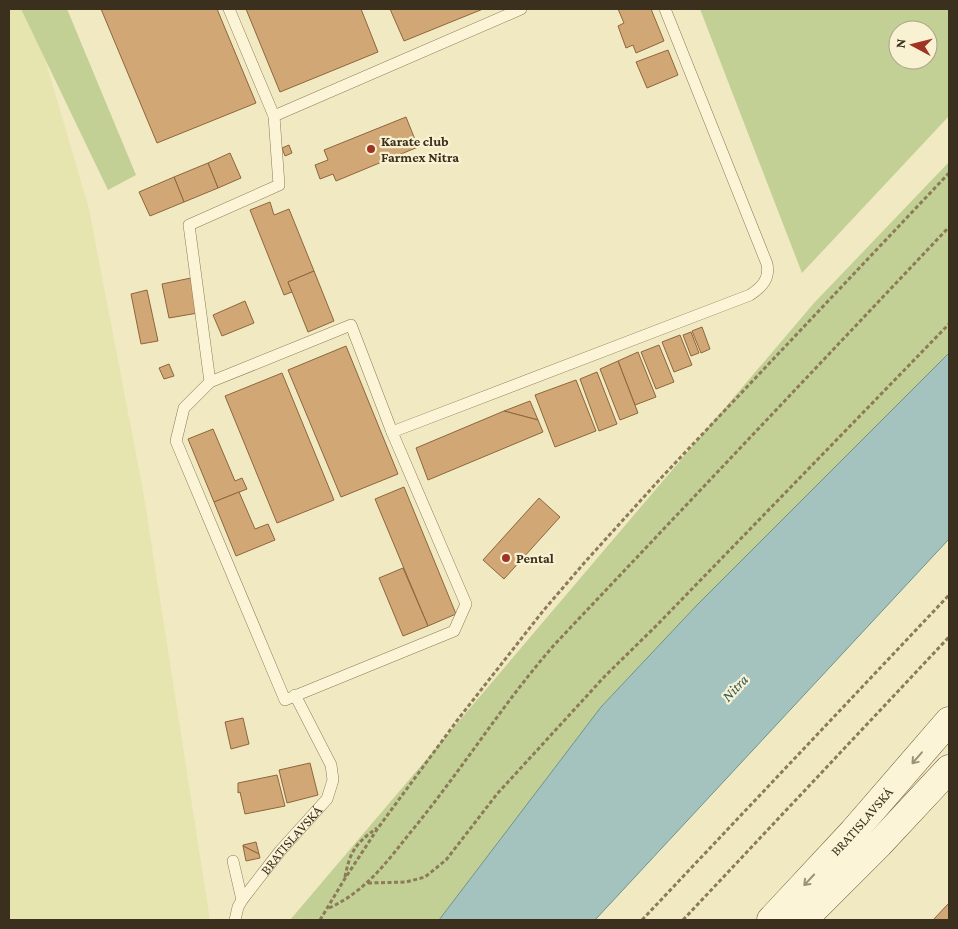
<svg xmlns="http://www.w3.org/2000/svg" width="958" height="929" font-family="'Crimson Pro',serif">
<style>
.farmland{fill:#e7e5af}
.green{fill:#c2d095;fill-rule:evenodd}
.water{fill:#a5c3be;stroke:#6b928d}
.building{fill:#d1a776;stroke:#8d663c}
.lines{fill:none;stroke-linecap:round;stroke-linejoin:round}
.lane-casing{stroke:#8c7a58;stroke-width:12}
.secondary-casing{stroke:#6e5b3b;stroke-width:29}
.path{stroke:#8c7a58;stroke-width:3;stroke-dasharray:4 2.5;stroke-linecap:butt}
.lane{stroke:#fbf4d6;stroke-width:11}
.secondary{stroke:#fbf4d6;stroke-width:28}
.oneway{stroke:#9b927a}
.poi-dot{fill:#9f3324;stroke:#f8f1d2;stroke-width:2}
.labels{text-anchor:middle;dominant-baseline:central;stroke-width:4.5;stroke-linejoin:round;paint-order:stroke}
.poi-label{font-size:14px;font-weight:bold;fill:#3b2f1d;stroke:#f8f1d2;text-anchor:start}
.street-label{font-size:14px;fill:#3b2f1d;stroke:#f8f1d2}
.water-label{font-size:15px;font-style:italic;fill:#2b595b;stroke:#f8f1d2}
</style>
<rect width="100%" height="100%" fill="#f1e9c2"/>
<path class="farmland" d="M9,9H21L45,59L89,209L143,490L210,920H9Z"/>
<g class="green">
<path d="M21,9H67L136,175L108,190Z"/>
<path d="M700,9H949V116L802,273ZM898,30H928V60H898Z"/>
<path d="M949,162V353L696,606L601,707L439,920H290L814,303Z"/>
</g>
<path class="water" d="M949,353V539L595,920H439L601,707L696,606Z"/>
<g class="building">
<path d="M101,9H217L256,103L157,143Z"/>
<path d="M246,9H361L378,52L280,92Z"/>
<path d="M390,9H483L404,41Z"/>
<path d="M618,9H651L664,41L636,53L633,45L626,48L618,26L624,23Z"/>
<path d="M668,50L678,75L647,88L636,62Z"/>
<path d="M406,117L418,147L336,181L333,174L320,179L315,165L328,160L324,150Z"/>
<path d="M289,145L292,153L285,156L282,148Z"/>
<path d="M230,153L241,178L218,188L208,163Z"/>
<path d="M208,163L218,188L184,202L174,177Z"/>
<path d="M174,177L184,202L150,216L139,192Z"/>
<path d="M270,202L274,215L289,209L314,271L288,282L292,292L284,295L250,210Z"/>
<path d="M314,271L334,321L308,332L288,282Z"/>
<path d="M191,278L198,313L169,318L162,284Z"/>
<path d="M147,290L158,341L141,344L131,294Z"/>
<path d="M245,301L254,323L222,336L213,315Z"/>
<path d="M702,327L710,349L701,353L692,331Z"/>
<path d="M691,332L699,353L691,356L683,335Z"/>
<path d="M680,335L692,365L674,372L662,342Z"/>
<path d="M659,345L674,382L656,389L641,352Z"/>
<path d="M346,346L398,474L341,497L288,370Z"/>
<path d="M638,352L656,397L635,405L618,361Z"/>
<path d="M618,361L638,413L620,420L600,369Z"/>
<path d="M169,364L174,376L164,379L159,368Z"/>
<path d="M597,372L617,424L599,431L580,379Z"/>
<path d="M282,373L334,500L277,523L225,396Z"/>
<path d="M576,380L596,431L555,447L535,395Z"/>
<path d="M530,401L538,420L504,411Z"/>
<path d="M504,411L538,420L543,432L428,480L416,448Z"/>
<path d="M213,429L235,481L242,478L247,489L214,502L188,439Z"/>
<path d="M404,487L456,614L428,626L375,499Z"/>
<path d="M239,492L255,529L268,524L275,540L236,556L214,502Z"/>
<path d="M539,498L560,517L504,579L483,560Z"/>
<path d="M403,568L428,626L403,636L379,578Z"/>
<path d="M243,718L249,744L231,749L225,722Z"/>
<path d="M310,763L318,795L287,803L279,770Z"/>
<path d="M277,775L285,806L245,814L240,792L238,793V783Z"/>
<path d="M256,842L259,854L243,846V845Z"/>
<path d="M243,846L259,854L260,858L246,861Z"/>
<path d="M949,903V920H933Z"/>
</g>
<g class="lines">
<g class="lane-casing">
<g id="lane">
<path d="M274,116L521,9"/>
<path d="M351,325L392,432L466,604L454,631L285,700L176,441L184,408L210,382Z"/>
<path d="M210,382L189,225L279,185L274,116L229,9"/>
<path d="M392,432L750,295C762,287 770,279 767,264L665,9"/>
<path d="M233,861L242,900"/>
<path id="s1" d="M235,920L238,907L242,900L280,851L327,799L333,780L331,765L295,695"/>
</g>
</g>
<g class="secondary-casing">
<g id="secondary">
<path id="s2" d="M771,920L853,832L949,721"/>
<path d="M803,920L879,844L949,769"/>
</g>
</g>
<g class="path">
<path d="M345,877C350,851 356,843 377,828"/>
<path d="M368,883L406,882L425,877L446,860L497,794L605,676L657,625L949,324"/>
<path d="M329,908C368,890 388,860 414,828C463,768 504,702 555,644L949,227"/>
<path d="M320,920L344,880L378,828L459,718L543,611L585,562L661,478L949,173"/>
<path d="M642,920L949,595"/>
<path d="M683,920L949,637"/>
</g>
<use href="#lane" class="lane"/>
<use href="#secondary" class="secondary"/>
</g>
<defs><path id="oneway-shaft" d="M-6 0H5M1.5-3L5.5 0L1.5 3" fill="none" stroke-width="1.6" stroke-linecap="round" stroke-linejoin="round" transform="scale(1.25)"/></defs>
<g class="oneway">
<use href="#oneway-shaft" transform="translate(917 758) rotate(131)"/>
<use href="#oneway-shaft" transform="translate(809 880) rotate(133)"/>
</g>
<g class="poi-dot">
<circle cx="371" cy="149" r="5"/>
<circle cx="506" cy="558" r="5"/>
</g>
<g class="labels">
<g class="poi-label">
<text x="381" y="141">Karate club<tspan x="381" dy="16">Farmex Nitra</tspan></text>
<text x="516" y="558">Pental</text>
</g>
<g class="street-label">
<text stroke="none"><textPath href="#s2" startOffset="134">BRATISLAVSKÁ</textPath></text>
<text stroke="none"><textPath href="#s1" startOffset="99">BRATISLAVSKÁ</textPath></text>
</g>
<g class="water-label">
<text transform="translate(735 688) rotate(-47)">Nitra</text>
</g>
</g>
<rect width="958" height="929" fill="none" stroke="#3b2f1d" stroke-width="20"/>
<g transform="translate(913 45) rotate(277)"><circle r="24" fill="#f8f1d2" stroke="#aca38a"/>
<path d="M0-4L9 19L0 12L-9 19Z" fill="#9f3324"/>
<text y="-8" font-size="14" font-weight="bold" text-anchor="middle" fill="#3b2f1d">N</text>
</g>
</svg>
